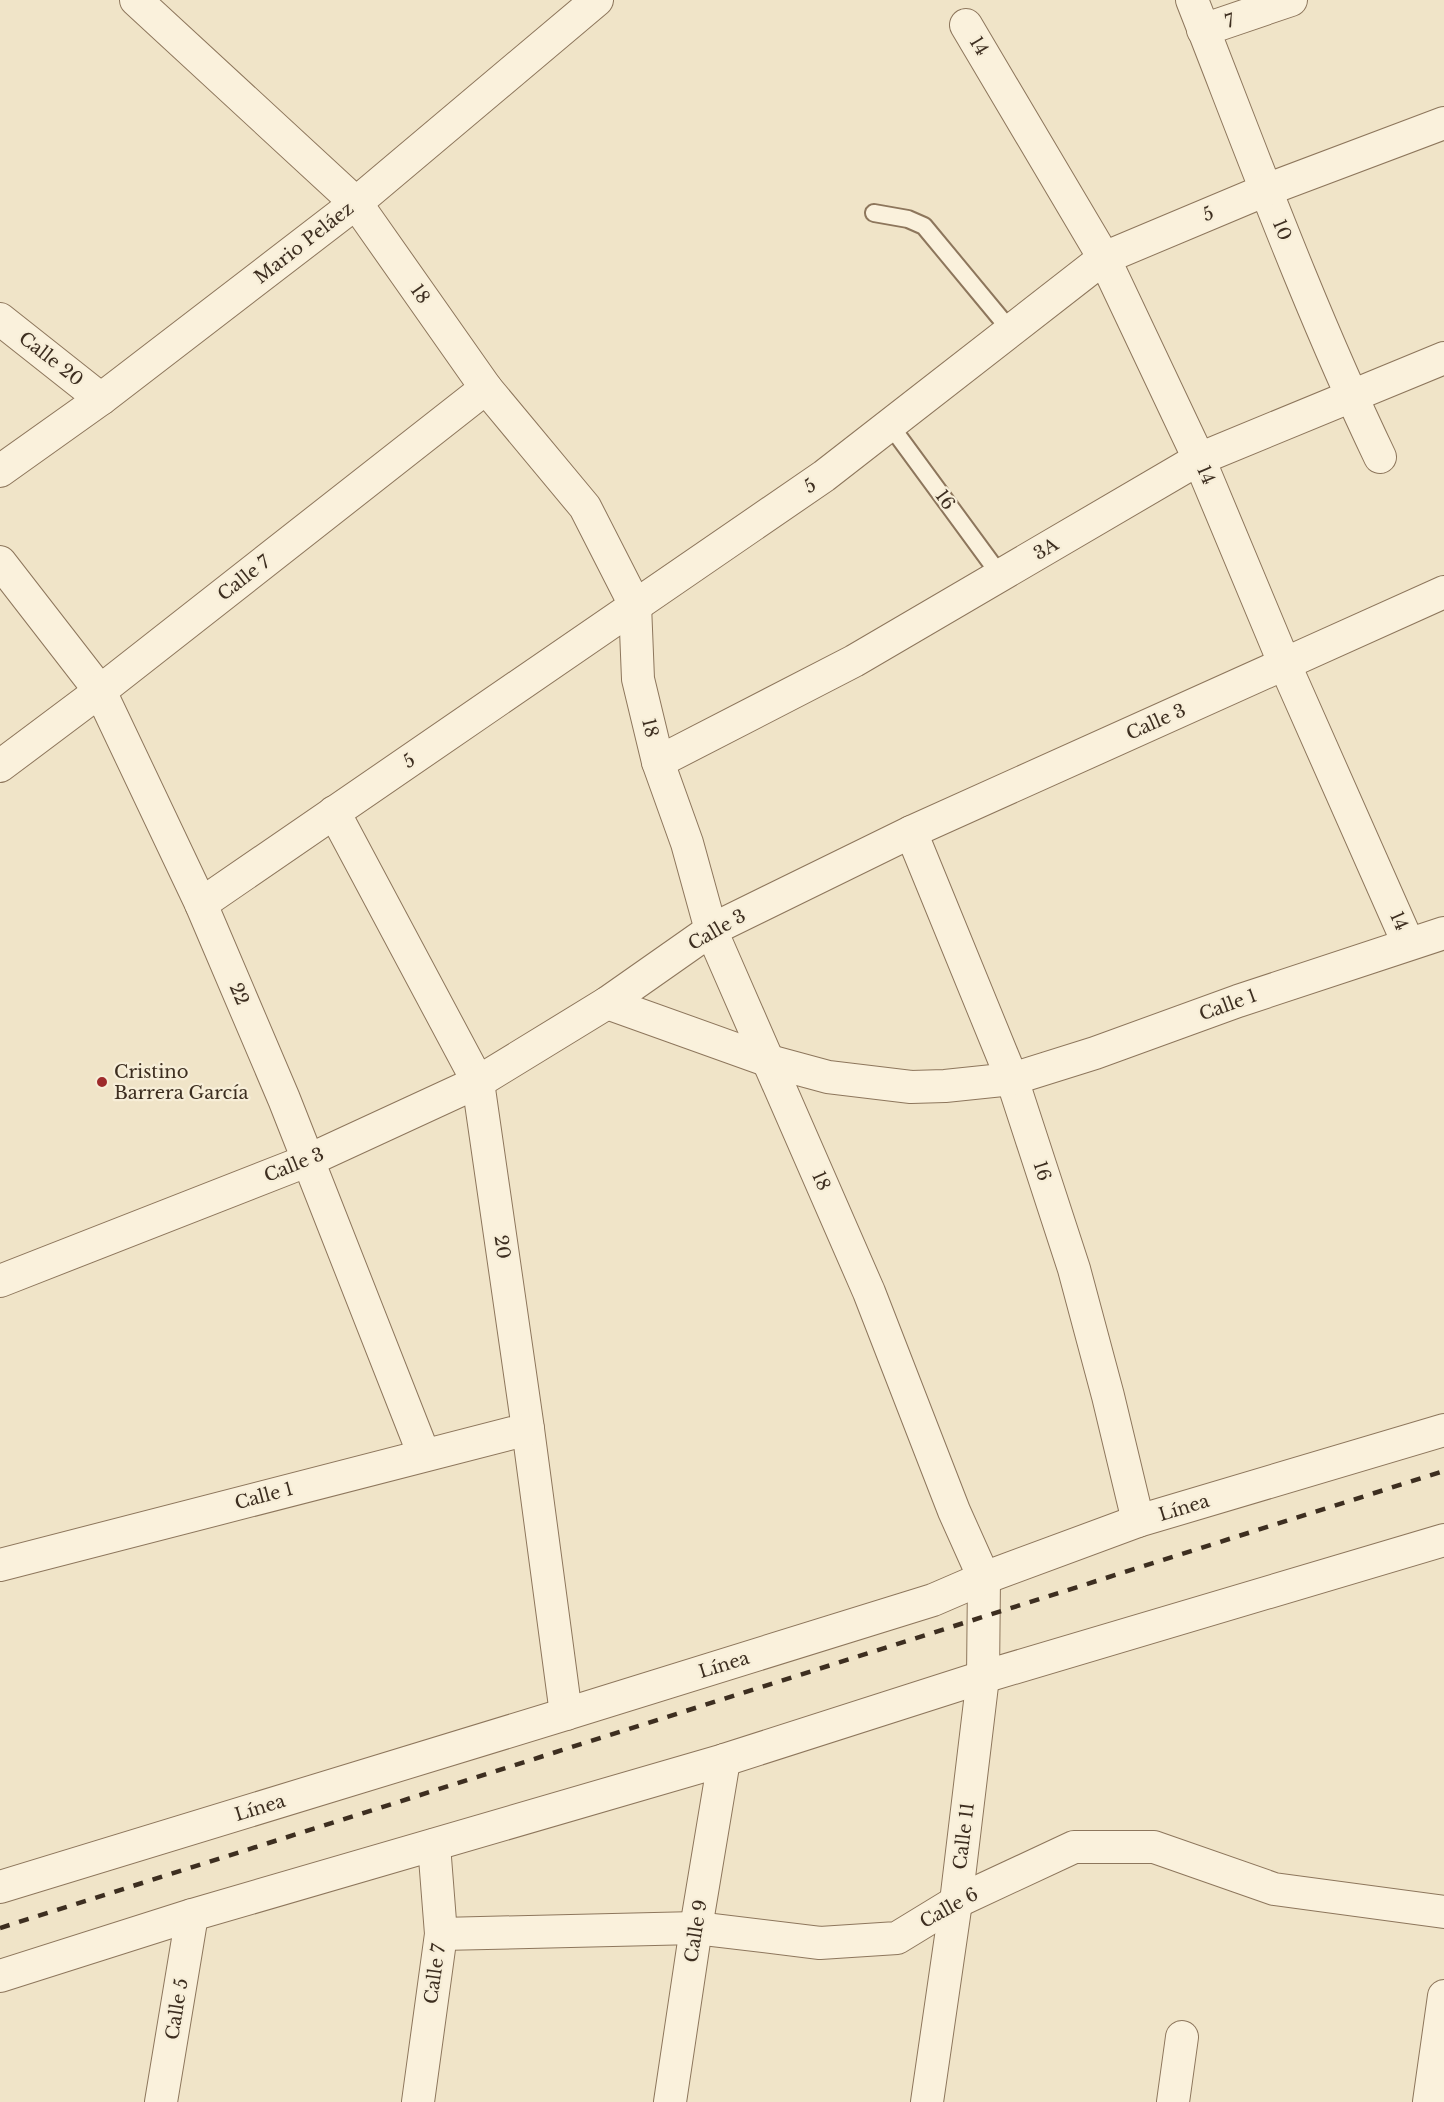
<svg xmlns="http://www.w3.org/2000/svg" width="1444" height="2102" font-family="'Libre Baskerville',serif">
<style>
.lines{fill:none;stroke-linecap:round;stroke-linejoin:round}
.lane-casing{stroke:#8d765c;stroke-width:20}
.street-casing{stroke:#8d765c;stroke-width:34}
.lane{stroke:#faf1dc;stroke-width:16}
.street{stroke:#faf1dc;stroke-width:32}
.rail{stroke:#3d2e20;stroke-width:4.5;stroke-dasharray:10 10;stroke-linecap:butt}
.poi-dot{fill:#9e2a2b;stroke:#f7eed8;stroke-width:2}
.labels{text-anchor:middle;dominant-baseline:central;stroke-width:4.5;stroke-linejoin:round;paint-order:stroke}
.street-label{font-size:18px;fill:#3d2e20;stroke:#f7eed8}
.poi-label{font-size:18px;fill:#3d2e20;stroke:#f7eed8;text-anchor:start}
</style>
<rect width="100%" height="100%" fill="#f0e4c8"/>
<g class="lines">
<g class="lane-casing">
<g id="lane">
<path d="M874,213L908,219L924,226L1011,331"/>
<path d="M890,425L1000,575"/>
</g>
</g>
<g class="street-casing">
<g id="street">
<path d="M136,0L356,203L486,388L585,507L635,605L638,679L658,762L687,843L711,930L869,1292L954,1511L984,1578L983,1677L956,1902L927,2102"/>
<path d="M1192,0C1252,153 1309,309 1380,457"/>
<path d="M966,25L1104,258L1199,459L1285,665L1408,943"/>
<path d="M1203,30L1291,0"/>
<path d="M0,319L101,399"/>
<path d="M0,471L101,399L356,203L597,0"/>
<path d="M0,562L100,691L201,904L284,1099L424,1455"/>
<path d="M658,762L854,661L1199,459L1444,358"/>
<path d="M0,766L100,691L486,388"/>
<path d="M334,812L478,1082L528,1429L566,1714"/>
<path d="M911,832L1012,1079L1074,1269L1108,1396L1138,1521"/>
<path d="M201,904L824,476L1104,258L1266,190L1444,123"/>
<path d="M607,1003L769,1061L828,1077L911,1087L945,1086L1012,1079L1095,1053L1238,1001L1444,933"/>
<path d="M0,1281L309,1160L478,1082L607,1003L711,930L911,832L1444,592"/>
<path d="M0,1565L528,1429"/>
<path d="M0,1887L566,1714L933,1600L984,1578L1138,1521L1444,1430"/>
<path d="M441,1934L696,1928L820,1943L897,1938L956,1902L1074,1847H1154L1274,1889L1444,1912"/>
<path d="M0,1976L192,1915L724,1760L983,1677L1444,1540"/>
<path d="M161,2102L192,1915"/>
<path d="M418,2102L441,1934L434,1845"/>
<path d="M670,2102L696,1928L724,1760"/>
<path d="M1173,2102L1182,2037"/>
<path d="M1429,2102L1444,1996"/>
</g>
</g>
<use href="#lane" class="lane"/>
<use href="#street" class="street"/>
<path class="rail" d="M0,1928L1444,1471"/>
</g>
<circle class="poi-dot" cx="102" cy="1082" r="6"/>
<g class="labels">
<g class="street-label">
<text transform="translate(1230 21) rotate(-19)">7</text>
<text transform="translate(979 46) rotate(59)">14</text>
<text transform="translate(1208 214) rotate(-23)">5</text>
<text transform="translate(1282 230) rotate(68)">10</text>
<text transform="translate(304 243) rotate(-38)">Mario Peláez</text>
<text transform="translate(420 294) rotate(55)">18</text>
<text transform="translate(51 359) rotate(38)">Calle 20</text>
<text transform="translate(1206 475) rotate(67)">14</text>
<text transform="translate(810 486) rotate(-35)">5</text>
<text transform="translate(945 500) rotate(54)">16</text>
<text transform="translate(1046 549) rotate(-30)">3A</text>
<text transform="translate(244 578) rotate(-38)">Calle 7</text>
<text transform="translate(1156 722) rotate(-24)">Calle 3</text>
<text transform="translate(650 728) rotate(76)">18</text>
<text transform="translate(409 761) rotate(-35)">5</text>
<text transform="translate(1399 921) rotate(66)">14</text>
<text transform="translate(717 930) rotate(-30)">Calle 3</text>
<text transform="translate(239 994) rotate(67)">22</text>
<text transform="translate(1228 1005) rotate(-20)">Calle 1</text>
<text transform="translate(294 1165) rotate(-22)">Calle 3</text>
<text transform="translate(1042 1171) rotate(72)">16</text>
<text transform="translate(821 1181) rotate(66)">18</text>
<text transform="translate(502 1247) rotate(82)">20</text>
<text transform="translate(264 1496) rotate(-15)">Calle 1</text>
<text transform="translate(1184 1508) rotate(-17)">Línea</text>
<text transform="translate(724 1665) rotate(-17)">Línea</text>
<text transform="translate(260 1808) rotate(-17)">Línea</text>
<text transform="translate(964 1836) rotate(-83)">Calle 11</text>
<text transform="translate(949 1908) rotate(-29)">Calle 6</text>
<text transform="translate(696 1931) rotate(-81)">Calle 9</text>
<text transform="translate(435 1974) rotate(-82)">Calle 7</text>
<text transform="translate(177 2009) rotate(-81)">Calle 5</text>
</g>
<g class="poi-label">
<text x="114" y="1072">Cristino<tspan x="114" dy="21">Barrera García</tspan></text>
</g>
</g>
</svg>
